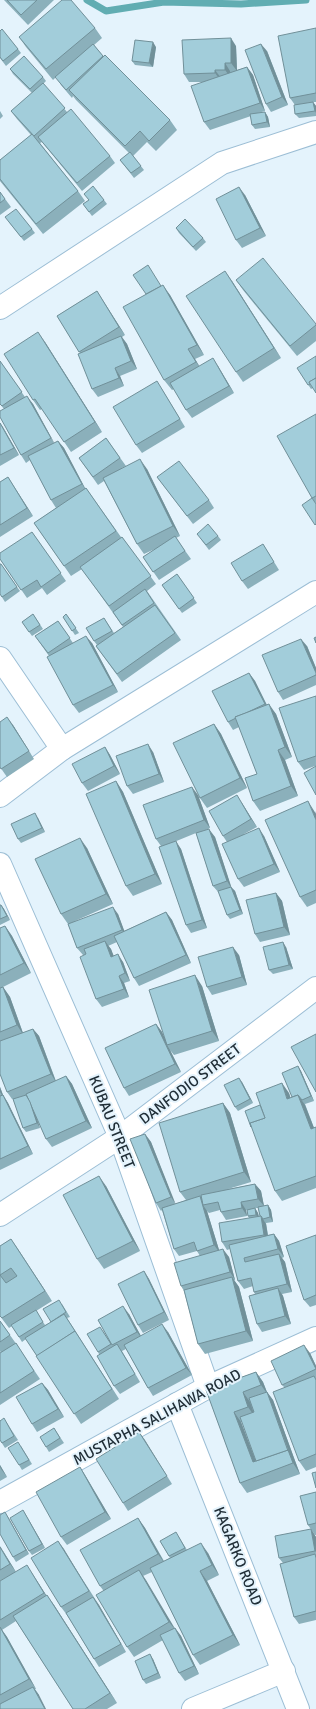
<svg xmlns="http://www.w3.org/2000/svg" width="316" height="1709" font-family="Signika,sans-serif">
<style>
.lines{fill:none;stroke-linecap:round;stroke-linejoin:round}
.stream{stroke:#61adb2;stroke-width:7}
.minor-casing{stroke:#9cbed5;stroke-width:24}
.minor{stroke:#fff;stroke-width:22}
.wall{fill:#8bb0bb;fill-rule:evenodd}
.shaded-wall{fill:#719099}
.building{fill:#a2cdda;stroke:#719099;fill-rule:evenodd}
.labels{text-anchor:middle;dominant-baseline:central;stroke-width:4;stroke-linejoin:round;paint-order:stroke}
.street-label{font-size:15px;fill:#202e37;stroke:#e4f3fc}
</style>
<rect width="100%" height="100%" fill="#e4f3fc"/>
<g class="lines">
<path class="stream" d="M87,0L106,11L164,2L241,4L306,0"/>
<g class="minor-casing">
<g id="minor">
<path d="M0,308L222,163L316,132"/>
<path d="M0,658L62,749"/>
<path d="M0,796L62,749L316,592"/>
<path d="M0,864L120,1137L208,1387"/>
<path d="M0,1215L120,1137L316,988"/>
<path d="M177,1404L298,1709"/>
<path d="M0,1502L208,1387L316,1338"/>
<path d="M193,1709L284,1671"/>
</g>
</g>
<use href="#minor" class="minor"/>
</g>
<g class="wall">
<path d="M4,0H54L28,25Z"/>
<path d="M95,28L102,38L94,45L103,56L170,120L177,130L156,151L147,142L133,156L144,170L134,178L120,160L129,153L76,100L73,96L72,98L61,85L56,77L53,80L26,47L19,37Z"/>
<path d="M316,28V102H313L316,106V116L299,118L295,114V105L290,98Z"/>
<path d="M0,31L18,49L21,53L6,66L0,58Z"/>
<path d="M236,46L237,70L247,67L253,75L265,111L258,113L265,112L268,117L270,127L255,129L252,125L251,116L210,130L204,122V82H189L184,74Z"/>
<path d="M156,47L153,67L135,65L132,61Z"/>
<path d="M267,51L288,105L271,112L266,104Z"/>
<path d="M10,69L43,77L46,81L43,84L67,112L110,156L115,163L82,191L42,142L40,143L78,191L85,201L43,234L0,181V160L31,135L17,119L11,111L32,93L13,74Z"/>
<path d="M0,111L3,116L0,119Z"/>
<path d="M0,192L11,207L0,215Z"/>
<path d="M245,195L266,236L242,248L236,240Z"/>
<path d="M89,200H104L107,204L92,216L83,204Z"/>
<path d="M8,221L32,229L35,233L24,241Z"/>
<path d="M176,228L203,238L206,242L196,251L179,233Z"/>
<path d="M236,280L316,324V341L297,356L243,290Z"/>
<path d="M232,281L281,358L243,382L236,372Z"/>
<path d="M161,286L170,295L204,355L195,359L199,366H218L234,393L192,418L186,410L174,389L172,390L164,380Z"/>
<path d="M97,291L125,335L122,337L127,344L137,369L120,376L124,386L98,397L92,389L80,353L57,316Z"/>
<path d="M45,342L102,432L71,452L42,409L40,410L33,400Z"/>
<path d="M0,361L25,397L33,404L54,443L58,441L64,448L85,488H86L121,537H122L156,584L147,591L181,640L122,682L96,646L97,645L94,641L104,618L114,633L123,627L82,569L71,576L34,523L56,508L51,500L30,460L26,463L21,455L4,409L0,404Z"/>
<path d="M297,368L313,388L311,389Z"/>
<path d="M162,389L185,427L142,453L136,445Z"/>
<path d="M316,414V504L312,498Z"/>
<path d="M0,423L19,455L0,466Z"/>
<path d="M106,438L126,466L122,468L147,469L180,536L176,538L191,559L159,580L143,557L155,549L144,554L137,544L104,481L98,485L79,458Z"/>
<path d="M8,477L33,516L0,537V482Z"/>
<path d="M157,477L209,500L214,508L193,524Z"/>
<path d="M32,532L66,581L47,595L42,588L27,598L0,559Z"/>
<path d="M218,536L221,540L209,550L200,538Z"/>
<path d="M263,544L279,570L248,589L242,581Z"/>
<path d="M1,564L20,591L5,602L0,594Z"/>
<path d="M177,574L197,603L182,613L162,585Z"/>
<path d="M33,614L43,629L32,636L22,622Z"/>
<path d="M66,614L79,633L75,635L63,617Z"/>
<path d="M58,621L73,643H92L118,692L79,713L73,705L49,656L35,636Z"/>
<path d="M307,646L316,668V685L283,700L278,692Z"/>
<path d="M249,673L255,681L267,705L276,714L292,757L285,760L298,796L260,811L253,801L257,774L239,727L233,730L228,722Z"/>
<path d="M316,696V795L315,766L304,770L298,762Z"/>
<path d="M214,724L221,734L247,788L207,808L200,798Z"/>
<path d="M13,725L34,759L7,777L0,767Z"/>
<path d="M105,747L110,755L120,774L88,791L82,783Z"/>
<path d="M153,752L164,782L133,794L127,786Z"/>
<path d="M116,781L123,792L162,884L133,896L126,886Z"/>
<path d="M198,795L210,828L206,830L215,837L231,887L235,891L243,914L230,919L227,915L219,893L213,886L196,833L174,842L181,849L207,928L191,933L186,925L161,846L156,839Z"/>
<path d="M242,803L257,827L244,834L264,836L280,872L244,887L238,879L227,842L223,836Z"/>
<path d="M315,811L316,814V903L307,907L300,897Z"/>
<path d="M38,818L45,832L21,843L18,839Z"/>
<path d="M87,848L113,904L75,921L118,914L124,931L166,912L172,920L191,963L139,986L134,978L117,942L108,946L111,949L113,956L123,962L130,981L124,983L129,997L102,1007L96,999L83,955L77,948L68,924L61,914Z"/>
<path d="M276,893L282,901L290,935L260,942L255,934Z"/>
<path d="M0,905H1L4,909L10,920L0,925Z"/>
<path d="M5,926L12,936L31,973L3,987L10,997L23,1033L33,1029L39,1036L56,1081L66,1076L72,1084L92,1128L52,1147L46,1139L36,1116L40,1128L26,1132L23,1128L13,1099H12L7,1092L0,1074V928Z"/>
<path d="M286,947L293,969L273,974L269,970Z"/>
<path d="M239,955L247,985L212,995L207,987Z"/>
<path d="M202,986L219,1041L174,1055L170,1050L181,1072L129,1096L124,1088L156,1024L162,1032L164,1038Z"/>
<path d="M298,1066L301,1071L314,1101L305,1104L314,1128L316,1127V1188L282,1201L275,1191L289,1093L290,1098L292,1097Z"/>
<path d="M242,1082L253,1103L238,1111L235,1107Z"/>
<path d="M0,1087L3,1095L8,1103L33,1154L0,1170Z"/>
<path d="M223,1103L230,1113L251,1182L228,1189L255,1184L261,1191L264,1206L268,1205L271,1210L273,1222L266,1223L268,1235L274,1234L279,1241L284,1257L282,1258L285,1262L292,1292L282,1294L283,1296L291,1324L262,1332L257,1324L255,1294L254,1292L253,1286L244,1289L238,1281L230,1249L227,1250L222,1242L249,1218L248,1216L247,1210H246L247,1216L226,1220L221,1212L220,1210L209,1213L207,1211L219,1250L229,1257L235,1280H234L239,1287L253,1341L205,1354L198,1344L184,1291L181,1286L200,1256L197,1251L179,1256L174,1249L162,1210L161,1211L156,1203L145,1134L151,1142L175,1204L186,1200L180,1192ZM255,1208H258L260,1216H259L258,1213Z"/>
<path d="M106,1186L140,1251L104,1269L97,1259Z"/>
<path d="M316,1235V1305L310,1307L304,1300Z"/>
<path d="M11,1239L52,1301L36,1311L45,1325L51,1322L62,1304L70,1317L67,1318L119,1399L81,1424L26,1339L22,1342L12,1326L9,1328L0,1316V1246Z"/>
<path d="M144,1271L149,1279L169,1320L143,1333L138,1325Z"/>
<path d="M129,1314L141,1336L168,1332L192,1375L153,1396L148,1388L126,1349L122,1351L140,1382L120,1394L114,1386L98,1352L103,1331L113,1347L98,1320Z"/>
<path d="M0,1321L17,1345L40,1379L0,1405V1353H1L0,1351Z"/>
<path d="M310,1353L316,1366V1467L306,1471L299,1461L284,1387L282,1385Z"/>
<path d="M256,1372L263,1382L267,1392L273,1400L294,1458L300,1474L247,1493L240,1483L206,1390ZM241,1422H242L256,1461Z"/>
<path d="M42,1383L48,1390L64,1417L37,1432L32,1424Z"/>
<path d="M0,1420L7,1423L18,1440L5,1448L0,1440Z"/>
<path d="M54,1428L64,1443L49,1452L46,1447Z"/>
<path d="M139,1432L172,1484L128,1511L123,1503Z"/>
<path d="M21,1446L32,1464L22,1470L19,1465Z"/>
<path d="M0,1465L7,1477L0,1481Z"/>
<path d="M80,1467L85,1475L111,1519L67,1545L61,1537Z"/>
<path d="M316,1492V1535H315L308,1525Z"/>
<path d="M23,1510L45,1548L32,1555L29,1551Z"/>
<path d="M8,1517L29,1554L16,1562L13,1557Z"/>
<path d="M138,1518L145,1528L164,1561L170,1558L160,1541L179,1537L187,1550L208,1553L219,1575L207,1581L240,1645L200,1665L193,1655L152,1572L143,1576L174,1628H175L181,1636L199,1674L185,1681L179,1673L163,1640L134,1657L127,1647L103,1590L100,1586Z"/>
<path d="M311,1529L316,1537V1620L299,1624L294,1617L283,1563L279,1558Z"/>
<path d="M58,1541L99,1605L126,1652L99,1667L94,1659L67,1615L61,1607Z"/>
<path d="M0,1546L16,1572L0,1581Z"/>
<path d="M32,1573L46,1595L54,1605L117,1703L107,1709H73L16,1621L2,1630L7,1637L36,1689H35L39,1695L0,1709V1581Z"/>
<path d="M153,1659L161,1678L146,1684L143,1680Z"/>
</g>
<g class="shaded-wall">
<path d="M231,38L236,46L237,71L231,63Z"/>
<path d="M153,42L156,47L153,67L149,63Z"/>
<path d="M261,44L267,51L288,105L282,97Z"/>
<path d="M225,63L230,71L231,78L225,70Z"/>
<path d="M247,67L253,75L265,111L260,103Z"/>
<path d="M215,70L221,78V81L215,73Z"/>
<path d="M313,102L316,106V113L315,111Z"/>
<path d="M265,112L268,117L270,127L267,122Z"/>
<path d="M239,187L245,195L266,236L260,228Z"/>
<path d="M225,271L232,281L281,358L274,348Z"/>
<path d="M163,285L170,295L204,355L197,345Z"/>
<path d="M97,291L102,299L125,335L119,327Z"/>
<path d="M38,332L45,342L102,432L95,422Z"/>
<path d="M121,336L127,344L137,369L131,361Z"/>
<path d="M188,349L195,359L203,372L196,362Z"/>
<path d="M213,358L218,366L234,393L229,386Z"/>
<path d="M115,368L120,376L124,386L119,378Z"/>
<path d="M27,396L33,404L56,446L51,438Z"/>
<path d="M0,423L3,427L19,455L14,448Z"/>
<path d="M58,441L64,448L87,492L82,484Z"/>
<path d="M140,459L147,469L180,536L173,526Z"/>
<path d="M8,477L13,485L33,516L27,508Z"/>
<path d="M86,636L92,643L118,692L113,685Z"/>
<path d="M301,639L307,646L316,668V673Z"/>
<path d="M249,673L255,681L270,712L265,704Z"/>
<path d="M269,704L276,714L292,757L285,747Z"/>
<path d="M7,717L13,725L34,759L29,751Z"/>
<path d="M214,724L221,734L247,788L240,778Z"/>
<path d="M148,744L153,752L164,782L159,774Z"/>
<path d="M105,747L110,755L120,774L114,766Z"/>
<path d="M278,750L285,760L298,796L291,786Z"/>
<path d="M116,781L123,792L162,884L155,874Z"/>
<path d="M192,787L198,795L210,828L204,820Z"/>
<path d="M237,795L257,827L251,819Z"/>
<path d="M308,801L316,814V820Z"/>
<path d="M35,813L38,818L45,832L42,828Z"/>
<path d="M259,828L264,836L280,872L274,864Z"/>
<path d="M209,829L215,837L232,889L227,881Z"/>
<path d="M80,838L87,848L113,904L106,894Z"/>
<path d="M176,841L181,849L207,928L202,920Z"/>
<path d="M231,887L235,891L243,914L240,910Z"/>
<path d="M276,893L282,901L290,935L284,927Z"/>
<path d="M1,905L4,909L10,920L7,916Z"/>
<path d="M113,907L118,914L127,938L122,930Z"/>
<path d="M166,912L172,920L191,963L186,955Z"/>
<path d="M5,926L12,936L31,973L24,963Z"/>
<path d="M105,941L111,949L117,964L111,957Z"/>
<path d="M283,942L286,947L293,969L289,965Z"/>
<path d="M233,947L239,955L247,985L242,977Z"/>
<path d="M118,954L123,962L130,981L125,973Z"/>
<path d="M195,975L202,986L219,1041L212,1031Z"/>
<path d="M119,976L124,983L129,997L124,989Z"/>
<path d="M3,987L10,997L24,1036L17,1025Z"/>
<path d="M156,1024L162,1032L168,1045H167L170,1050L181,1072L175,1064Z"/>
<path d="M33,1029L39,1036L56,1082L51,1074Z"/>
<path d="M298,1066L301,1071L314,1101L311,1096Z"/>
<path d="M66,1076L72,1084L92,1128L86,1121Z"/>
<path d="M239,1078L242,1082L253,1103L250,1099Z"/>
<path d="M282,1083L289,1093L294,1109L287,1099Z"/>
<path d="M0,1087L3,1095L8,1103L33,1154L28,1146L5,1100L0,1092Z"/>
<path d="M27,1094L30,1099L40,1128L37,1123Z"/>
<path d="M298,1095L305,1105L316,1133L311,1129Z"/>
<path d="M223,1103L230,1113L251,1182L244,1172Z"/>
<path d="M145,1134L151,1142L176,1205L171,1197Z"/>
<path d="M99,1176L106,1186L140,1251L133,1241Z"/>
<path d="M255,1184L261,1191L264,1206L258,1199Z"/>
<path d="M200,1196L205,1204L203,1205L207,1211L220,1253L214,1245Z"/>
<path d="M241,1202L246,1210L247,1216L242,1208Z"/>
<path d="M268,1205L271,1210L273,1222L270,1217Z"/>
<path d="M255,1208L258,1213L259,1220L256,1215Z"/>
<path d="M261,1216L266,1224L269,1243L264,1235Z"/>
<path d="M274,1234L279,1241L284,1257L278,1249Z"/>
<path d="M11,1239L18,1249L52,1301L45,1291Z"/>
<path d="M223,1249L229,1257L235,1280L230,1272Z"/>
<path d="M279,1254L285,1262L292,1292L287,1284Z"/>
<path d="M144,1271L149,1279L169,1320L164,1312Z"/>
<path d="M232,1277L239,1287L253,1341L246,1331Z"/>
<path d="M278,1288L283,1296L291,1324L285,1316Z"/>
<path d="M123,1306L129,1314L143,1340L137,1332Z"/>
<path d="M64,1314L79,1338L119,1399L75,1333Z"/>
<path d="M162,1324L168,1332L192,1375L186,1368Z"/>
<path d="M304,1345L310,1353L316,1366V1370Z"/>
<path d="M256,1372L263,1382L268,1395L261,1385Z"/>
<path d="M42,1383L48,1390L64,1417L58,1409Z"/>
<path d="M243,1392L250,1402L255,1417L248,1407Z"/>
<path d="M267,1392L273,1400L294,1458L300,1474L293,1463Z"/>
<path d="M234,1412L241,1422L260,1472L253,1462Z"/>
<path d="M139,1432L145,1440L172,1484L167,1476Z"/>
<path d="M0,1465L7,1477L1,1469L0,1467Z"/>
<path d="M80,1467L85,1475L111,1519L105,1512Z"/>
<path d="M23,1510L26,1515L45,1548L42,1544Z"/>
<path d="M5,1512L8,1517L29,1554L26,1550Z"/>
<path d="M138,1518L145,1528L165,1564L158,1554Z"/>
<path d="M311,1529L316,1537V1552L315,1551Z"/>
<path d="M58,1541L64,1549L94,1599L89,1591Z"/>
<path d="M201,1543L208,1553L219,1575L212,1565Z"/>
<path d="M0,1546L16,1572L10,1564Z"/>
<path d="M27,1565L32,1573L50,1601L44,1593Z"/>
<path d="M139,1570L146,1580L177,1632L169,1622Z"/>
<path d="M200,1571L207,1581L240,1645L233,1635Z"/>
<path d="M47,1595L54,1605L117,1703L110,1693Z"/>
<path d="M93,1597L99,1605L126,1652L121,1644Z"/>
<path d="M0,1627L7,1637L36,1689L29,1679Z"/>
<path d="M175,1628L181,1636L199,1674L194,1666Z"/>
<path d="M150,1654L153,1659L161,1678L158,1673Z"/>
<path d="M33,1687L39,1695L46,1709H45Z"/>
</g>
<g class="building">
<path d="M7,0H37L21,15Z"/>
<path d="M62,0H71L95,28L46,69L19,37Z"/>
<path d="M316,28V93L290,98L278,36Z"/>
<path d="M2,29L18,49L3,61L0,57V31Z"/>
<path d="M231,38V63H225V70H215V73L184,74L182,40Z"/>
<path d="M135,40L153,42L149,63L132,61Z"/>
<path d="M93,44L103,56L66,90L55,77Z"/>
<path d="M261,44L282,97L266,104L245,50Z"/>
<path d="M105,55L170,120L149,141L140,131L125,146L69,90Z"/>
<path d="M24,56L43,77L30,89L10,69Z"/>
<path d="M247,67L260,103L204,122L191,86Z"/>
<path d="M43,83L65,108L34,136L11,111Z"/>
<path d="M313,102L315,111L295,114L294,105Z"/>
<path d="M71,109L110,156L77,183L38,137Z"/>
<path d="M265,112L267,122L252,125L250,114Z"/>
<path d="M32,134L78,191L36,224L0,179V160Z"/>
<path d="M130,152L141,166L131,173L120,160Z"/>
<path d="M93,186L104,200L89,212L83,204L89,200L84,194Z"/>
<path d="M239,187L260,228L236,240L216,199Z"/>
<path d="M0,192L5,199L0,203Z"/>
<path d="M16,209L32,229L21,237L5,217Z"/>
<path d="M185,219L203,238L193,247L176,228Z"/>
<path d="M263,258L316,324V325L290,346L236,280Z"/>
<path d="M148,265L161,286L146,294L133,275Z"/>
<path d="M225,271L274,348L236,372L186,296Z"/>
<path d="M163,285L197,345L188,349L196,362L164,380L123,307Z"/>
<path d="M97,291L119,327L79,352L57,316Z"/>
<path d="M38,332L95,422L64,442L35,399L33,400L4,354Z"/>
<path d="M121,336L131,361L115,368L119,378L92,389L78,354Z"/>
<path d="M316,356V378L309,382L310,384L308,385L297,368Z"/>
<path d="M213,358L229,386L186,410L170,383Z"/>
<path d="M0,361L22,392L2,406L0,404Z"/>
<path d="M316,378V393L309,382Z"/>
<path d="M157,381L180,419L136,445L113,407Z"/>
<path d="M27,396L51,438L21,455L0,417V411Z"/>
<path d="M316,414V496L312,498L277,436Z"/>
<path d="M0,423L14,448L0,455Z"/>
<path d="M106,438L120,458L93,477L79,458Z"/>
<path d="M58,441L82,484L51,500L28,456Z"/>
<path d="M140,459L173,526L137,544L103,478Z"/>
<path d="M179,461L209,500L187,516L157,477Z"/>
<path d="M8,477L27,508L0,525V482Z"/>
<path d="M86,488L116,531L64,566L34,523Z"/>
<path d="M312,498L316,504V524L315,525L302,505Z"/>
<path d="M208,524L218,536L206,545L197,534Z"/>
<path d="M32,532L61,573L41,587L37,580L21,590L0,559V553Z"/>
<path d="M175,536L185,551L153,572L143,557Z"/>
<path d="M122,537L151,576L109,606L80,567Z"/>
<path d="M263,544L274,562L242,581L231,563Z"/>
<path d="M0,564H1L17,587L2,597L0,594Z"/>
<path d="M177,574L194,598L179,609L162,585Z"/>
<path d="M145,589L154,603L122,625L113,612Z"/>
<path d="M155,605L175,633L117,674L96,646Z"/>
<path d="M33,614L40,625L29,632L22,622Z"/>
<path d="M66,614L76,628L72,631L63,617Z"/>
<path d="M104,618L112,631L94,641L86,628Z"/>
<path d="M58,621L70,638L48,653L35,636Z"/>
<path d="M86,636L113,685L73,705L47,657Z"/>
<path d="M316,637V643L314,638Z"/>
<path d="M301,639L316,673V675L278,692L262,655Z"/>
<path d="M249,673L265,704L246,713L235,717L236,718L228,722L212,691Z"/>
<path d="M316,696V756L298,762L279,708Z"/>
<path d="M269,704L285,747L278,750L291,786L253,801L245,778L257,774L235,717Z"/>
<path d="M7,717L29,751L1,769L0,767V722Z"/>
<path d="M214,724L240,778L200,798L173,743Z"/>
<path d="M148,744L159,774L127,786L116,756Z"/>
<path d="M105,747L114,766L82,783L72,764Z"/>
<path d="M316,766V795L304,773Z"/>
<path d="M116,781L155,874L126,886L86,794Z"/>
<path d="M192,787L204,820L156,839L143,805Z"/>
<path d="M237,795L251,819L223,836L209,811Z"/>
<path d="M308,801L316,820V890L300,897L265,820Z"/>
<path d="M35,813L42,828L18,839L11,824Z"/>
<path d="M259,828L274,864L238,879L222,844Z"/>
<path d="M209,829L227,881L213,886L196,833Z"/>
<path d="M80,838L106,894L61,914L35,859Z"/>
<path d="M176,841L202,920L186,925L159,847Z"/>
<path d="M231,887L240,910L227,915L218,891Z"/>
<path d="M276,893L284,927L255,934L246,900Z"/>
<path d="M0,905H1L7,916L0,919Z"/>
<path d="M113,907L122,930L77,948L68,924Z"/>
<path d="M166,912L186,955L134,978L114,936Z"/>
<path d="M5,926L24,963L0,975V928Z"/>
<path d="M105,941L111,957L118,954L125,973L119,976L124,989L96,999L80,957L86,954L84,949Z"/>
<path d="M283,942L289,965L269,970L263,947Z"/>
<path d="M233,947L242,977L207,987L198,957Z"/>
<path d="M195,975L212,1031L167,1045L149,990Z"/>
<path d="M3,987L17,1025L0,1032V988Z"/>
<path d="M156,1024L175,1064L124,1088L105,1048Z"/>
<path d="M33,1029L51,1074L7,1092L0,1074V1041Z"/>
<path d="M316,1034V1092L291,1047Z"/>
<path d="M298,1066L311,1096L302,1100L298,1095L292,1097L282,1073Z"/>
<path d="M66,1076L86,1121L46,1139L26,1094Z"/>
<path d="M239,1078L250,1099L235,1107L224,1085Z"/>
<path d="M282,1083L287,1099L298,1095L311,1129L316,1127V1176L275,1191L250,1123L265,1118L256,1093Z"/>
<path d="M3,1095L28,1146L0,1159V1096Z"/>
<path d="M26,1095L30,1102L37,1123L23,1128L13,1099Z"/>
<path d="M223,1103L244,1172L180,1192L159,1123Z"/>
<path d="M260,1105L265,1118L250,1123L251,1127L245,1111Z"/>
<path d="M145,1134L171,1197L156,1203L130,1139Z"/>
<path d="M99,1176L133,1241L97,1259L63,1195Z"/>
<path d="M255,1184L258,1199L241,1202L242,1208L221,1212L218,1202L203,1205L201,1195Z"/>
<path d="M200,1196L214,1245L197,1251L194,1242L174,1249L162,1208Z"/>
<path d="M268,1205L270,1217L263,1219L261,1216H260L258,1207Z"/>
<path d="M255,1208L256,1215L248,1216L247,1210Z"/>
<path d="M261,1216L264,1235L222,1242L219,1223Z"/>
<path d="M274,1234L278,1249L244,1258L245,1262L279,1254L287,1284L254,1292L251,1278L238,1281L229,1245Z"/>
<path d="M316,1235V1295L304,1300L286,1246Z"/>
<path d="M11,1239L45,1291L2,1318L0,1316V1246ZM11,1268L17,1276L6,1283L0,1275Z"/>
<path d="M223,1249L230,1272L181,1286L174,1263Z"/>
<path d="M144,1271L164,1312L138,1325L118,1284Z"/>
<path d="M232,1277L246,1331L198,1344L184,1290Z"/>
<path d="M278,1288L285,1316L257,1324L249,1296Z"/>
<path d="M59,1300L66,1312L51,1322L43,1309Z"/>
<path d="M123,1306L137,1332L112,1345L98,1320Z"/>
<path d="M36,1310L43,1322L19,1337L11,1325Z"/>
<path d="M64,1314L75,1331L37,1356L25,1338Z"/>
<path d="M0,1321L10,1335L0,1342Z"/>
<path d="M162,1324L186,1368L148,1388L124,1345Z"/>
<path d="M100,1327L111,1344L98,1352L87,1334Z"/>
<path d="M75,1331L112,1389L74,1414L36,1356Z"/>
<path d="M16,1343L34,1371L0,1393V1353Z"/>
<path d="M117,1344L135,1374L114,1386L97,1356Z"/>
<path d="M304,1345L316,1369L282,1385L271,1361Z"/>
<path d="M256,1372L261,1385L243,1392L248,1407L234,1412L253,1462L288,1450L293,1463L240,1483L206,1390Z"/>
<path d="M314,1376L316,1380V1454L299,1461L273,1392Z"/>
<path d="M42,1383L58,1409L32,1424L16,1397Z"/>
<path d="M267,1392L288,1451V1450L256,1461L240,1417L254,1412L249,1398Z"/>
<path d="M4,1418L14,1436L2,1443L0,1440V1421Z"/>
<path d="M54,1428L60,1438L46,1447L40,1437Z"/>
<path d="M139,1432L167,1476L123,1503L96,1459Z"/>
<path d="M18,1442L29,1460L19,1465L8,1448Z"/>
<path d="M80,1467L105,1512L61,1537L36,1492Z"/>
<path d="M316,1472V1488L312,1473Z"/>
<path d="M316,1492V1523L308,1525L300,1496Z"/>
<path d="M23,1510L42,1544L29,1551L10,1518Z"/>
<path d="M5,1512L26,1550L13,1557L0,1534V1515Z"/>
<path d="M138,1518L158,1554L100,1586L80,1550Z"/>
<path d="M311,1529L315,1551L279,1558L275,1536Z"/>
<path d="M176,1532L185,1548L169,1556L160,1541Z"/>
<path d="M58,1541L89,1591L61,1607L31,1558Z"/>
<path d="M201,1543L212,1565L200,1571L233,1635L193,1655L150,1568Z"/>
<path d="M0,1547L10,1564L0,1570Z"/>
<path d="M315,1554L316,1558V1611L294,1617L280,1564Z"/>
<path d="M27,1565L44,1593L0,1620V1581Z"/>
<path d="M139,1570L169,1622L127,1647L96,1595Z"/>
<path d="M47,1595L110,1693L85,1709H73L13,1616Z"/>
<path d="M93,1597L121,1644L94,1659L66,1613Z"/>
<path d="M0,1627L29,1679L0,1695Z"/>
<path d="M175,1628L194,1666L179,1673L160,1635Z"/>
<path d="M150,1654L158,1673L143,1680L135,1661Z"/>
<path d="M33,1687L45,1709H0V1704Z"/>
</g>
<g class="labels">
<g class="street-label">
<text transform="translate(190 1084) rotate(-37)">DANFODIO STREET</text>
<text transform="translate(112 1122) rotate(68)">KUBAU STREET</text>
<text transform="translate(157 1417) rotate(-28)">MUSTAPHA SALIHAWA ROAD</text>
<text transform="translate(238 1556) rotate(68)">KAGARKO ROAD</text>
</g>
</g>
</svg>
